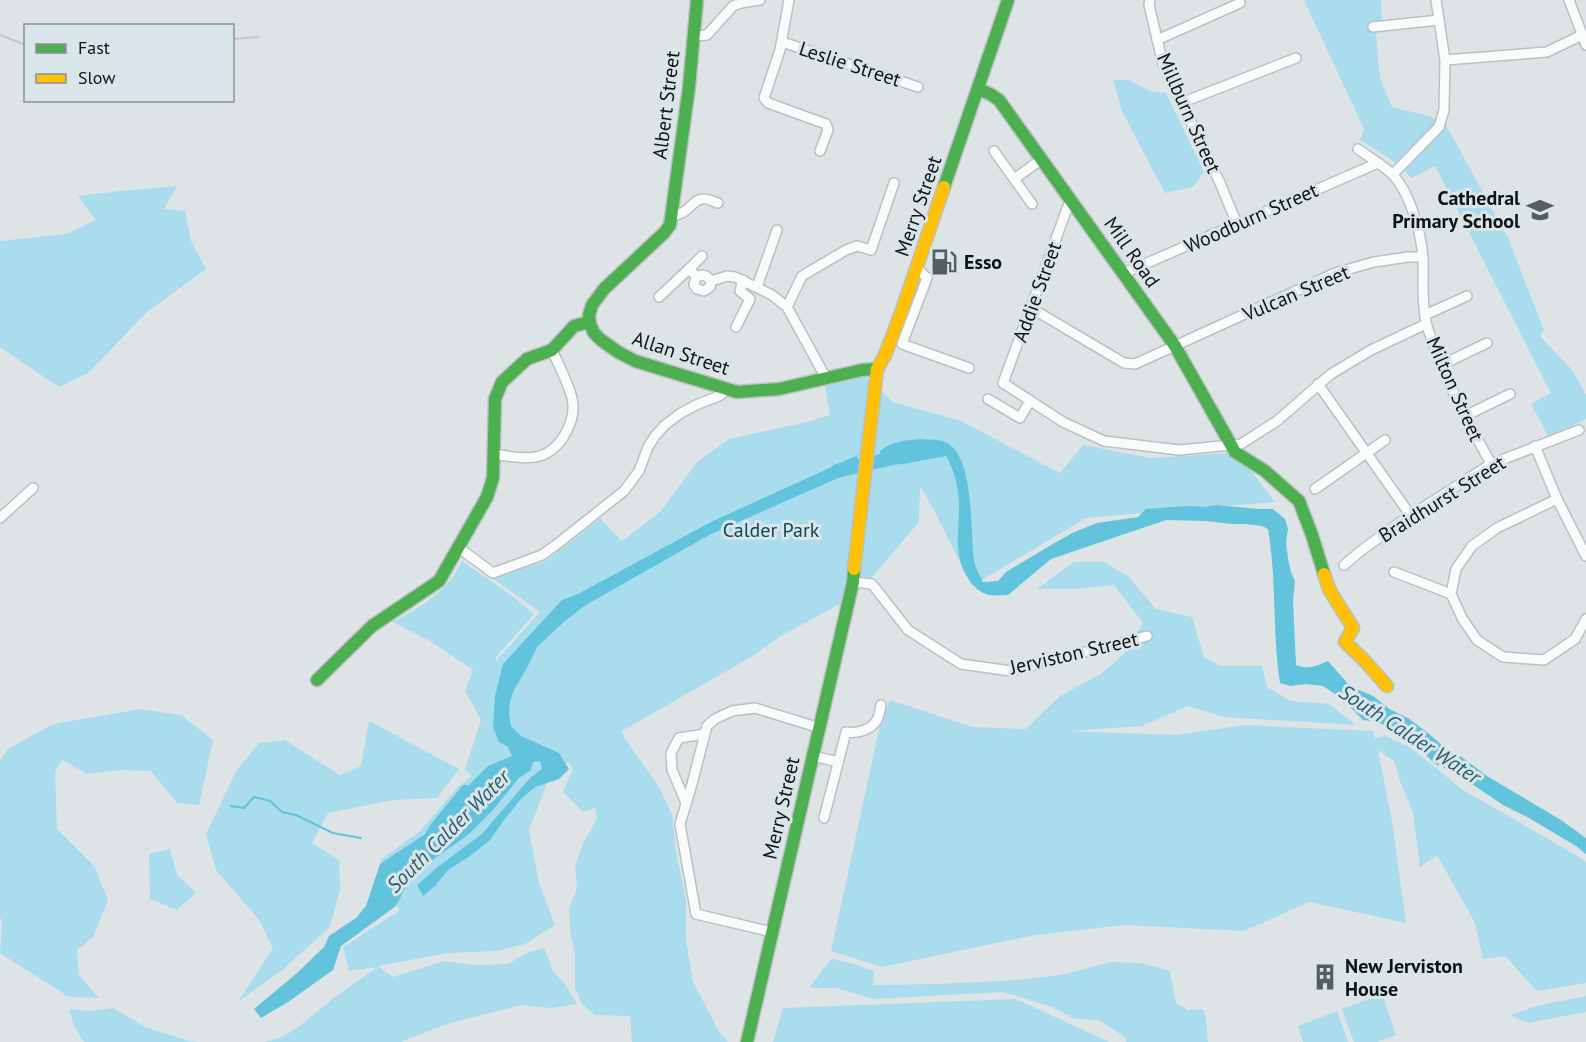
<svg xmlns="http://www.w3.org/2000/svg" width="1586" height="1042" font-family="'PT Sans',sans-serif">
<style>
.green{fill:#a9dced}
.water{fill:#61c3dc}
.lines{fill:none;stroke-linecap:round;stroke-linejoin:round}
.stream{stroke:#61c3dc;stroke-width:2}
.river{stroke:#61c3dc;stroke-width:14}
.street-casing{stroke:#bbc0c2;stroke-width:12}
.fast-casing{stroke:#bbc0c2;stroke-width:15}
.slow-casing{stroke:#bbc0c2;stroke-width:15}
.street{stroke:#fafbfb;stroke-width:9}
.fast{stroke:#4caf50;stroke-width:12}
.slow{stroke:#ffc107;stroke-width:12}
.rail{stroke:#c4c6c7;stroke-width:2}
.labels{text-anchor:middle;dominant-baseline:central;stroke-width:6;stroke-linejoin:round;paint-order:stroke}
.street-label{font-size:20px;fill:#0f1314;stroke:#dae5e9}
.poi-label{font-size:20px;font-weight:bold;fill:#0f1314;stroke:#dae5e9;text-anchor:start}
.park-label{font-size:20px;fill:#0e4655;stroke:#dae5e9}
.water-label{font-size:21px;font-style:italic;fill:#295e6d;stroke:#dae5e9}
</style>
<rect width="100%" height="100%" fill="#dee4e6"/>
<g class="green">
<path d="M1304,0H1381L1382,18L1376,36L1380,78L1392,107L1429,116L1447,127L1508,238L1544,330L1540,336L1573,371L1586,395V419L1549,437L1531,404L1551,393L1435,166L1412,178L1389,158L1360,140L1364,129Z"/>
<path d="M1113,80H1129L1150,91L1166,93L1204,172L1193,187L1165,193L1122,111Z"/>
<path d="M177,186L164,209L185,211L191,241L206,269L147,312L88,373L59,387L0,347V241L66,234L96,220L78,196L120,191Z"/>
<path d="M864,376L893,402L961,421L1060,473L1083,445L1151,458L1229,453L1249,468L1275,502L1086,518L972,586L933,508L920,486L919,522L873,576L849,599L781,636L751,657L622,731L625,739L659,787L672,815L676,852L686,900V940L693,982L720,1033L728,1042H632L630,1016L595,1015L582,1004L575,989V956L570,930L569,908L577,888L575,866L583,844L597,818L595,808L583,812L563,792L573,769L568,762L547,783L529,830L539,883L555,925L525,944L496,951L448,953L378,966L393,977L444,961L473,965L508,964L529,952L544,948L553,971L564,983L577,1004L551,1008L521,1005L447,1024L401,1042H263C288,1039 305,1021 324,1006C341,992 360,979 378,967L349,971L343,947L399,911L380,860L419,832L459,786L472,776L465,769L481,720L465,691L473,670L430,641L393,622C414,611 438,597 452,578C456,573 459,566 462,561L515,598L534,614L496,657V661L540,612L492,578L546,561L600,518L622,541L660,512L698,461L729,439L807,422L830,415L825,386Z"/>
<path d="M1074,562H1104L1128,576L1156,609L1192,617L1204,657L1221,666H1262L1267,687L1291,701L1329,704L1356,725L1224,717L1188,706L1142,726L1068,731L1176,735L1246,725L1373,731L1375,739L1384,735L1411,748L1463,790L1576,855L1586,862V983L1537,991L1505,956L1483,959L1475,923L1437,855L1420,867L1413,812L1401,784L1394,761L1378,750L1392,821L1406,923L1309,902L1244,931L1124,925L1035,935L882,967L831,951L880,725L890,700L972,727L1026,729L1060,696L1101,674L1124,654L1143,623L1114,585L1077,589H1037Z"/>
<path d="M141,709L181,715L213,740L199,805L177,803L151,771L121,770L87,774L62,760L55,771L57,829L94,866L108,900L93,937L77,950L79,975L99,998L69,997L0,953L2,922L0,917V760L8,749L53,724Z"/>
<path d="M369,721L459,769L437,798L393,800L328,813L312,843L339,860L340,889L330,927L282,970L238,1002L273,948L260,921L216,870L206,834L237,770L259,743L285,740L340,775L361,766Z"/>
<path d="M170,849L177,875L196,893L177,910L150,899L149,854Z"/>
<path d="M831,959L851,963L874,971L873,985L940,984L1016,980L1061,975L1111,962L1141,963L1170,971L1176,1003L1188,1010L1203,1009L1206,1019L1208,1042H1126V1038L1099,1020L1075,1019L1052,1007L1003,992L873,999L837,988H809Z"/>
<path d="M1382,994L1396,1035L1377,1042H1354L1342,1009Z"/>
<path d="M1586,996V1012L1527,1023L1510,1015L1536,1006Z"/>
<path d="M1016,999L1109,1042H773L783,1008Z"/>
<path d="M113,1008L147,1028L190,1041L202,1042H84L74,1026L69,1009L91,1011Z"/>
<path d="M1337,1011L1348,1042H1303L1298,1026Z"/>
</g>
<g class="water">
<path d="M922,439C929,440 939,439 945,442C975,454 970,533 974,560C975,568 980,575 983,582L998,581L1006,572L1046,548L1072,533L1097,523L1138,517L1146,509L1187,506L1205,507L1215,505L1259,509H1273L1285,519L1288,529L1286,542L1288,559L1291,572L1295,581L1293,601L1296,665C1308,670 1316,666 1328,661L1350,686L1373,696L1391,710L1408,718L1428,733L1449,751L1459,755L1487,776L1561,820L1586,838V854L1576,846L1529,818L1503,805L1454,772L1435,764L1415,744L1395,731L1378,722L1363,720L1341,698L1323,686L1306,684L1290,686L1280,683C1272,632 1277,580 1268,529L1262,526L1246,524H1232L1206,521L1166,520L1051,559L1008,595C1002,595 995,596 989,595C980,593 973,586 968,578C952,555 960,527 959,501C958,486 954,469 946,456L903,464L882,465L880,451C892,441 907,440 922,439Z"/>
<path d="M858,455L854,471L711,534L584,606L565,621L537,647L528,666L514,690L510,701L509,714L511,726L521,736L559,753L569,769L559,779L535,787L520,800L504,820L490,840L470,856L448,870L435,886L423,896L417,885L439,866L482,834L530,778L542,769L540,761L533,762L531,770L519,778L492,811L468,835L428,863L406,886L396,906L341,946L333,970L288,1002L261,1018L254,1009L297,973L324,947L329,936L356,918L366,906L380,864L425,834L431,824L463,785H469L488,766L512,756L508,747L499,742L493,727L495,696L503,664L562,600L578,594L711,522Z"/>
</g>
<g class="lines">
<path class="stream" d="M231,806L244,808L254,797L270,801L282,812L296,815L333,833L361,838"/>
<path class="river" d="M837,471L897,457"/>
<g class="street-casing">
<g id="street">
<path d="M789,0L780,50L764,98L768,103L826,124L828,130L820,151"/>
<path d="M1150,0L1149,5L1163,64L1220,183L1237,224"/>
<path d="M1569,0L1586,45"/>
<path d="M1373,27L1439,20"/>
<path d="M695,36L707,35L733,6L741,3L760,0"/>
<path d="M1157,40L1240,3"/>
<path d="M782,42L918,87"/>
<path d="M1445,60L1547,52L1582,35"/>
<path d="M1181,103L1296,58"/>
<path d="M1358,149C1369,157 1381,164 1391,173C1410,191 1421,233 1423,258C1424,280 1421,301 1426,322C1428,331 1432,340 1435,348C1449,389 1471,427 1491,464"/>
<path d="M994,151L1032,204"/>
<path d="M1393,174L1439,127L1444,110L1445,60L1436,0"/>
<path d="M1014,179L1042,159"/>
<path d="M1073,202L1068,206L1003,383L1063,422L1104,441L1179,450L1232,445L1241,444L1277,421L1331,374L1371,350L1426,324"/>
<path d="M672,215C689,215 692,199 703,199C707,198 714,202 718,203"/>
<path d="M917,268L927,278L902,344L969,368"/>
<path d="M693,273L689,269L702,256"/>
<path d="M1124,273L1378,163"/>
<path d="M711,281C707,275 702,273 696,277L694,285L697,289L704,291L710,287L711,281L727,276L735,277L772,295L787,307L826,378"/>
<path d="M757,287L777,230"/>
<path d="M659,297L689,269"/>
<path d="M787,307L802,276L846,250L857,246L871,250L894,183"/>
<path d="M1031,308L1124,363L1135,364L1335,273L1374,262L1408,257H1423"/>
<path d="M1425,315L1467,296"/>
<path d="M736,327L750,299L740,291L743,280"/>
<path d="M1441,365L1487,343"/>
<path d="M1318,384L1411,516"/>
<path d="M988,399L1020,418L1030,401"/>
<path d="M1465,416L1510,394"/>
<path d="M1535,446L1557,499L1586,556"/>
<path d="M493,454C508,456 525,460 540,456C562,449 577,419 572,398C568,382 559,366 552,350"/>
<path d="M1315,489L1385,440"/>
<path d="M1557,499L1497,528L1472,546L1456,569L1451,594L1462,618L1477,640L1503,657L1544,660L1575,639L1586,619"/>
<path d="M0,518L33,488"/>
<path d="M459,548L493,573L542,555L556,545L624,491L639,471L648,447L655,436L665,425L681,413L696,405L719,396L722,394L724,388"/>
<path d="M1344,565L1362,550L1399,523L1491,464L1579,430"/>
<path d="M1394,572L1451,594"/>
<path d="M853,582L872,584L908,630L961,664L1011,671L1147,636"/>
<path d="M813,756L838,762"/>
<path d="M686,803L672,770L671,753L679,738L705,734"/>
<path d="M824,818L846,732C857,734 871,730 877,720C879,716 880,710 881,705"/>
<path d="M772,932L696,914L680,824L692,784L707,726L715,719L732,711L755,708L820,728"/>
</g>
</g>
<g class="fast-casing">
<g id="fast">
<path d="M697,0L689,87L670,225L664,233L604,289L592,305L589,315L590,324L594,333L601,340L618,352L635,361L737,392L779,389L862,370L877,369"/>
<path d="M978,89L990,94L999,100L1175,346L1235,452L1265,471L1299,501L1312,535L1324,574"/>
<path d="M944,187L1008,0"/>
<path d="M317,680L372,626L439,581L487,497L493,478L495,399L502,382L527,359L552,350L574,326L589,322"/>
<path d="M747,1042L853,582L854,569"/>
</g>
</g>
<g class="slow-casing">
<g id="slow">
<path d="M854,569L877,369L885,355L901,313L944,187"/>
<path d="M1324,574L1329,589L1353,628L1345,642L1364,660L1387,686"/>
</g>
</g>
<use href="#street" class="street"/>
<use href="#fast" class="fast"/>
<use href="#slow" class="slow"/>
<g class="rail">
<path d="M0,35L26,45"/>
<path d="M232,39L258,37"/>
</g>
</g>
<defs>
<g id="school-bare" transform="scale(2.07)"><path d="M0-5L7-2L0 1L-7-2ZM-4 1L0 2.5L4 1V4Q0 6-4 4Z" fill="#575c5e" stroke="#dae5e9" stroke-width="2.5" paint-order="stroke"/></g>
<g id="fuel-bare" transform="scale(2.07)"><path d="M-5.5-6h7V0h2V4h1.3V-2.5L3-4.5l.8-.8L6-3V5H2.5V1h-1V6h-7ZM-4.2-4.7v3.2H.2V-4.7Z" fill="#575c5e" stroke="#dae5e9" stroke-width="2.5" paint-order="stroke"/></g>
<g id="building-bare" transform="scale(2.07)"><path d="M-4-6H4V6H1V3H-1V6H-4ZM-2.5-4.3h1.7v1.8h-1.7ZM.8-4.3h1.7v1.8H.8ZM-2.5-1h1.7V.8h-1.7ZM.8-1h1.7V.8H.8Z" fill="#575c5e" stroke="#dae5e9" stroke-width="2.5" paint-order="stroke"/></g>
</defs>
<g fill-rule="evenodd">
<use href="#school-bare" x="1540" y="210"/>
<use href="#fuel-bare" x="944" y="262"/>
<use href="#building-bare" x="1325" y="977"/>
</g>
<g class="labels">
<g class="street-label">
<text transform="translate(850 64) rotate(18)">Leslie Street</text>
<text transform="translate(666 105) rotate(-83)">Albert Street</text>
<text transform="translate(1189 113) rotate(66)">Millburn Street</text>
<text transform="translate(918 206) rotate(-71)">Merry Street</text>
<text transform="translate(1251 218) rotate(-24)">Woodburn Street</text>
<text transform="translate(1132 252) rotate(55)">Mill Road</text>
<text transform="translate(1037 292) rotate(-70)">Addie Street</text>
<text transform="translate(1296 293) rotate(-23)">Vulcan Street</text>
<text transform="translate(681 353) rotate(18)">Allan Street</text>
<text transform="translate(1455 389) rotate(66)">Milton Street</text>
<text transform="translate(1442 499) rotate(-32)">Braidhurst Street</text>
<text transform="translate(1074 653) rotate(-13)">Jerviston Street</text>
<text transform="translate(781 808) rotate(-77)">Merry Street</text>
</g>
<g class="poi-label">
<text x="1520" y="198" text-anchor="end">Cathedral<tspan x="1520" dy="23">Primary School</tspan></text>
<text x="964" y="262">Esso</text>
<text x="1345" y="966">New Jerviston<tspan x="1345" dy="23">House</tspan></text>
</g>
<g class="park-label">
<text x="771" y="530">Calder Park</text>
</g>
<g class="water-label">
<text transform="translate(1410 734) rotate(33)">South Calder Water</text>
<text transform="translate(448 831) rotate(-45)">South Calder Water</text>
</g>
</g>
<rect x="24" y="24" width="210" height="78" fill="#dae5e9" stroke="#899194" stroke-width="1.5"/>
<rect x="36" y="44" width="30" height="9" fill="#4caf50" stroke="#899194" stroke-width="1.5"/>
<text x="78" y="54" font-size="18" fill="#0f1314">Fast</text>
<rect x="36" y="74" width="30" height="9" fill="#ffc107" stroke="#899194" stroke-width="1.5"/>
<text x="78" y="84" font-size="18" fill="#0f1314">Slow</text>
</svg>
